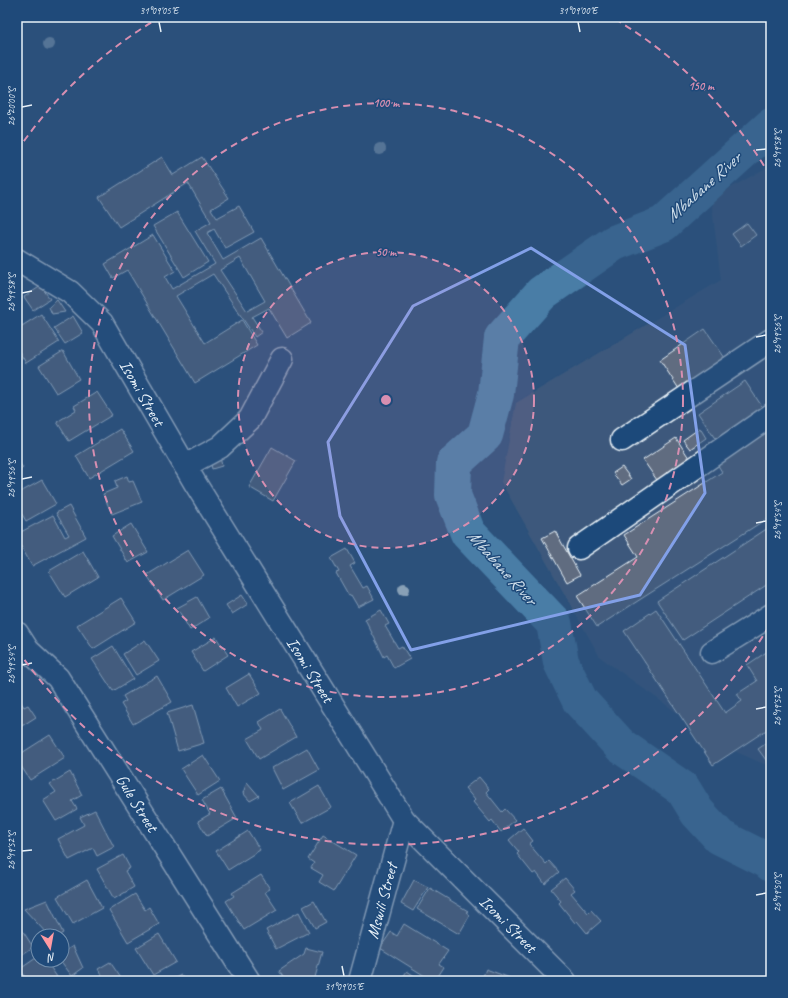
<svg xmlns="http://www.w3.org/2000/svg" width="788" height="998" font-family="Caveat,sans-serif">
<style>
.built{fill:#3c597c}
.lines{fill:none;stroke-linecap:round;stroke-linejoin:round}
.river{stroke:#487da6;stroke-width:36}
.building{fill:#606c80;stroke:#e8f1f8;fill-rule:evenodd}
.minor-casing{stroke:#e8f1f8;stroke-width:25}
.minor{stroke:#1f4a7a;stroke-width:22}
.tree{fill:#88a0b6}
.marked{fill:none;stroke:#82a0e8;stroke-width:3;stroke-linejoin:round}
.ticks{fill:none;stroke:#e8f1f8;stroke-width:1.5}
.ring{fill:none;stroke:#d78fb1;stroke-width:2;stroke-dasharray:7 5}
.labels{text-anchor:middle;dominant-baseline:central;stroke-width:3;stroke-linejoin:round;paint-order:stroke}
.street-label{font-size:17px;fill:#e8f1f8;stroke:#1f4a7a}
.water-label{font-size:18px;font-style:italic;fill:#d0e0ec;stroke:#1f4a7a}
.centre{fill:#d78fb1;stroke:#1f4a7a;stroke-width:2}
.ring-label{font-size:12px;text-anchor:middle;font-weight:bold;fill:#d78fb1;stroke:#1f4a7a;stroke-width:3;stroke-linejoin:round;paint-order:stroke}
.neatline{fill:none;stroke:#e8f1f8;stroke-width:1.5}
.ticks-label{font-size:10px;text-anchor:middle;fill:#e8f1f8}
</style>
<rect width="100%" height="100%" fill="#2c517b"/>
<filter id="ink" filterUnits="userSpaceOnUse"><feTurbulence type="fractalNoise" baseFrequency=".025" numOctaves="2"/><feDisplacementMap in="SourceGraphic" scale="8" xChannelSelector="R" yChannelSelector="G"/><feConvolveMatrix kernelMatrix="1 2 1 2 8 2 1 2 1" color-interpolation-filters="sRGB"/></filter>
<g filter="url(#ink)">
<path class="built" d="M771,165V767L723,746L600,657L501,482L516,403L721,280L711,199Z"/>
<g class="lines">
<path class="river" d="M771,126L663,224L614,243L542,293L502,338L496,394L485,435L454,463L453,495L468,533L554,623L561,662L580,701L621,746L683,789L697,812L720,837L768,861L771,864"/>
</g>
<g class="building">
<path d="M162,157L173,175L202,157L229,198L211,209L217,218L239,206L254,232L225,248L214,229L207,233L223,260L261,238L311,323L287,338L269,308L252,317L262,332L255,337L213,274L176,296L205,343L242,320L257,345L195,383L127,270L113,278L105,264L153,235L175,271L165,277L172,289L215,264L195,231L211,222L188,183L119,227L99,197ZM240,258L265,301L247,311L220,270Z"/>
<path d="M177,212L208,262L184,277L153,226Z"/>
<path d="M747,223L756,235L741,246L732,234Z"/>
<path d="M41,286L50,299L33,310L24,297Z"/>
<path d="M57,300L65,312L52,314L49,307Z"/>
<path d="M41,314L59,342L26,363L17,348V329Z"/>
<path d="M73,316L83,333L65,344L54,328Z"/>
<path d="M705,329L727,361L681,392L660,360Z"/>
<path d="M63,351L79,379L56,393L39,366Z"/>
<path d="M745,381L763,408L716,440L698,413Z"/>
<path d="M97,392L112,415L69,441L57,422L76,410L74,406Z"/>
<path d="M771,427V516L597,627L577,596L638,557L624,535L722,472L716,462Z"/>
<path d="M700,428L706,438L690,449L683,440Z"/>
<path d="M120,429L134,451L89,478L76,456Z"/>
<path d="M676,438L691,461L659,483L643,460Z"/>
<path d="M272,447L296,461L273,501L249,487Z"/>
<path d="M220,457L222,466L212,469L210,460Z"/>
<path d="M17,459L23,468L17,472Z"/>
<path d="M622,467L631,479L622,485L613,473Z"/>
<path d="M127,476L129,482L133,481L142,502L112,514L103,494L117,488L115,481Z"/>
<path d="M42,480L56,504L26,521L17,506V494Z"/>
<path d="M69,506L86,537L32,566L17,539V534L53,515L65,537L69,535L56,513Z"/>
<path d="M131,524L148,552L128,563L112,536Z"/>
<path d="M771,526V582L683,640L657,601Z"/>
<path d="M555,531L580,575L567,582L542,538Z"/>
<path d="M347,549L355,563L350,566L363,588L367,586L374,599L358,607L351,595L349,596L336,573L339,572L331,558Z"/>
<path d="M188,550L204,575L163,600L147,575Z"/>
<path d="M83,551L98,577L65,597L49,571Z"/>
<path d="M242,595L248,604L232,614L226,605Z"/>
<path d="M197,597L209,618L190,630L177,608Z"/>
<path d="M121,598L136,622L93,649L77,625Z"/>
<path d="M656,609L725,713L742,701L737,694L757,681L747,665L771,649V727L713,765L624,631Z"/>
<path d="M381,610L389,624L385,626L398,648L402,646L410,659L394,668L387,655L384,657L365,619Z"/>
<path d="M216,637L228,655L203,671L191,652Z"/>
<path d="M145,640L159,661L136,675L123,654Z"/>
<path d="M113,646L133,679L113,691L92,659Z"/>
<path d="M249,674L261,693L237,707L226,688Z"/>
<path d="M157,676L172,702L133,724L121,704L126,701L123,696Z"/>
<path d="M17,696L24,707L28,705L36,717L17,729Z"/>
<path d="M193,705L204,743L178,751L167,713Z"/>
<path d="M280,709L296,737L259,759L247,739L263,730L259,722Z"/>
<path d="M50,735L65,758L30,780L17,760V756Z"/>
<path d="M771,740V767L758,749Z"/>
<path d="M307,748L319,770L283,790L272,768Z"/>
<path d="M203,755L220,781L198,795L181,769Z"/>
<path d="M70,772L82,795L72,801L77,809L56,821L43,800L56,792L50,784Z"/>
<path d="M479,777L489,789L486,792L502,812L505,809L515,820L501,832L492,820L490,822L473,802L475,800L465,788Z"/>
<path d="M247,782L259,796L250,801L243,793Z"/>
<path d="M319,786L331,807L302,823L290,803Z"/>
<path d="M221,789L237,818L207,836L198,821L210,814L202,800Z"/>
<path d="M95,810L114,847L97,856L93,848L69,860L58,839L84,825L80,817Z"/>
<path d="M523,828L533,841L529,844L546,864L549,861L559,872L545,884L536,872L533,874L517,854L519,852L509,840Z"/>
<path d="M248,831L260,850L228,870L216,851Z"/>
<path d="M323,835L356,855L334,891L319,882L323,875L311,868L314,863L308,859Z"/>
<path d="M123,855L130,868L125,871L134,887L114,899L97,869Z"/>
<path d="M261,875L270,889L265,892L277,910L244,930L226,901L234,896L232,893Z"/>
<path d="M565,878L575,890L571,893L588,913L591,910L601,921L587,933L577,921L575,923L559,903L561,901L551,889Z"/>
<path d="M87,880L102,908L73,924L57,897Z"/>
<path d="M414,880L428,887L413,911L401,904Z"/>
<path d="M430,888L468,911L466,912L470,915L459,934L417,909Z"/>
<path d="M135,894L145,910L149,907L159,924L128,942L109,910Z"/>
<path d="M47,900L63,933L58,936H49L24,909Z"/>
<path d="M314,901L326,922L315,928L303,907Z"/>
<path d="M299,912L309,932L276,949L266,930Z"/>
<path d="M17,922L33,947L17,958Z"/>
<path d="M404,924L448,951L439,964L444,967L435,981H433L380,948L391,932L397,936Z"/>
<path d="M159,934L176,962L153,975L136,948Z"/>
<path d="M73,946L83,968L72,976L60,960H62V953Z"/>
<path d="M306,948L322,952L314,981H286L279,971L304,954Z"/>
<path d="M36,958L41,965L47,962L57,977L51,981H27L20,969Z"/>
<path d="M110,962L123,981H106L98,969Z"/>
<path d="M19,969L27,981H17V970Z"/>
<path d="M486,969L510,978L509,981H481Z"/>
<path d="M407,971L422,981H400Z"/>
<path d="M181,975L185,981H169Z"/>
</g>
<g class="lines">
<g class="minor-casing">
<g id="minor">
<path d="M17,260L70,292L102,323L195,483L404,820L565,981"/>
<path d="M622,440L771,340"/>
<path d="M185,466L220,447L250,419L282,359"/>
<path d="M579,548L771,415"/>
<path d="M17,633L28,650L58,678L249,981"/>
<path d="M712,652L771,615"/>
<path d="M360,981L404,820"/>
</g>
</g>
<use href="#minor" class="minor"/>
</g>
<g class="tree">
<circle cx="49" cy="44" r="6"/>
<circle cx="380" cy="149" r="6"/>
<circle cx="404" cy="589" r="6"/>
</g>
</g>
<path d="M0 0H788V998H0ZM531,248L685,345L705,493L640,595L411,650L340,516L328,442L413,306Z" fill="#2c517b" fill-opacity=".55" fill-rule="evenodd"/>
<path class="marked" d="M531,248L685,345L705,493L640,595L411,650L340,516L328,442L413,306Z"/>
<path class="ticks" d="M159,22L161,32M578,22L580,32M22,107L32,105M756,150L766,149M22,293L32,291M756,337L766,335M22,479L32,477M756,523L766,521M22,665L32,663M756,709L766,707M22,851L32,850M756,895L766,893M342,966L344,976"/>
<circle cx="386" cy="400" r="148" fill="#d78fb1" fill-opacity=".12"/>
<g class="ring">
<circle cx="386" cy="400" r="148"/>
<circle cx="386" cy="400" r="297"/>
<path d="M769 626A445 445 0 0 1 17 649M17 151A445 445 0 0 1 157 19M615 19A445 445 0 0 1 769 174"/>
</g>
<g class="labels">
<g class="street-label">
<text transform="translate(142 393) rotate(60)">Isomi Street</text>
<text transform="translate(310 670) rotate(58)">Isomi Street</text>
<text transform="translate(137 803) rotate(58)">Gule Street</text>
<text transform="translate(382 901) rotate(-75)">Mswili Street</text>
<text transform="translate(508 924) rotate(45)">Isomi Street</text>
</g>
<g class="water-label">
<text transform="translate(703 187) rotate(-42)">Mbabane River</text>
<text transform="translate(502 567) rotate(48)">Mbabane River</text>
</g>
</g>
<circle cx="386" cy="400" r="6" class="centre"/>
<g class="ring-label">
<text x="701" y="90">150 m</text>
<text x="386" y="107">100 m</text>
<text x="386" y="256">50 m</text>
</g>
<rect width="788" height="998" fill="none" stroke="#1f4a7a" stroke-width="44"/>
<g transform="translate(50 948) rotate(169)"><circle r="19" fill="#1f4a7a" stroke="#6f8dac"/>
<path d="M0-3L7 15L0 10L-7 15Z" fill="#ff9aa2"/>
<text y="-6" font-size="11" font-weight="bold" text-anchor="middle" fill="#e8f1f8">N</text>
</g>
<rect x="22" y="22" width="744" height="954" class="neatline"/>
<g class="ticks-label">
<text x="159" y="14">31°09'05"E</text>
<text x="578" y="14">31°09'00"E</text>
<text transform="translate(11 107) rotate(-90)" y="4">26°20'00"S</text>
<text transform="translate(777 149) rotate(-90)" y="4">26°19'58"S</text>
<text transform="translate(11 293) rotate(-90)" y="4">26°19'58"S</text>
<text transform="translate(777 335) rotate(-90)" y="4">26°19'56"S</text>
<text transform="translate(11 479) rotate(-90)" y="4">26°19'56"S</text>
<text transform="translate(777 521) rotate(-90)" y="4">26°19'54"S</text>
<text transform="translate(11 665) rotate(-90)" y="4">26°19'54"S</text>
<text transform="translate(777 707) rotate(-90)" y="4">26°19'52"S</text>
<text transform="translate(11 851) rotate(-90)" y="4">26°19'52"S</text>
<text transform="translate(777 893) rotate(-90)" y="4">26°19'50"S</text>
<text x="344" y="990">31°09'05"E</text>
</g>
</svg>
